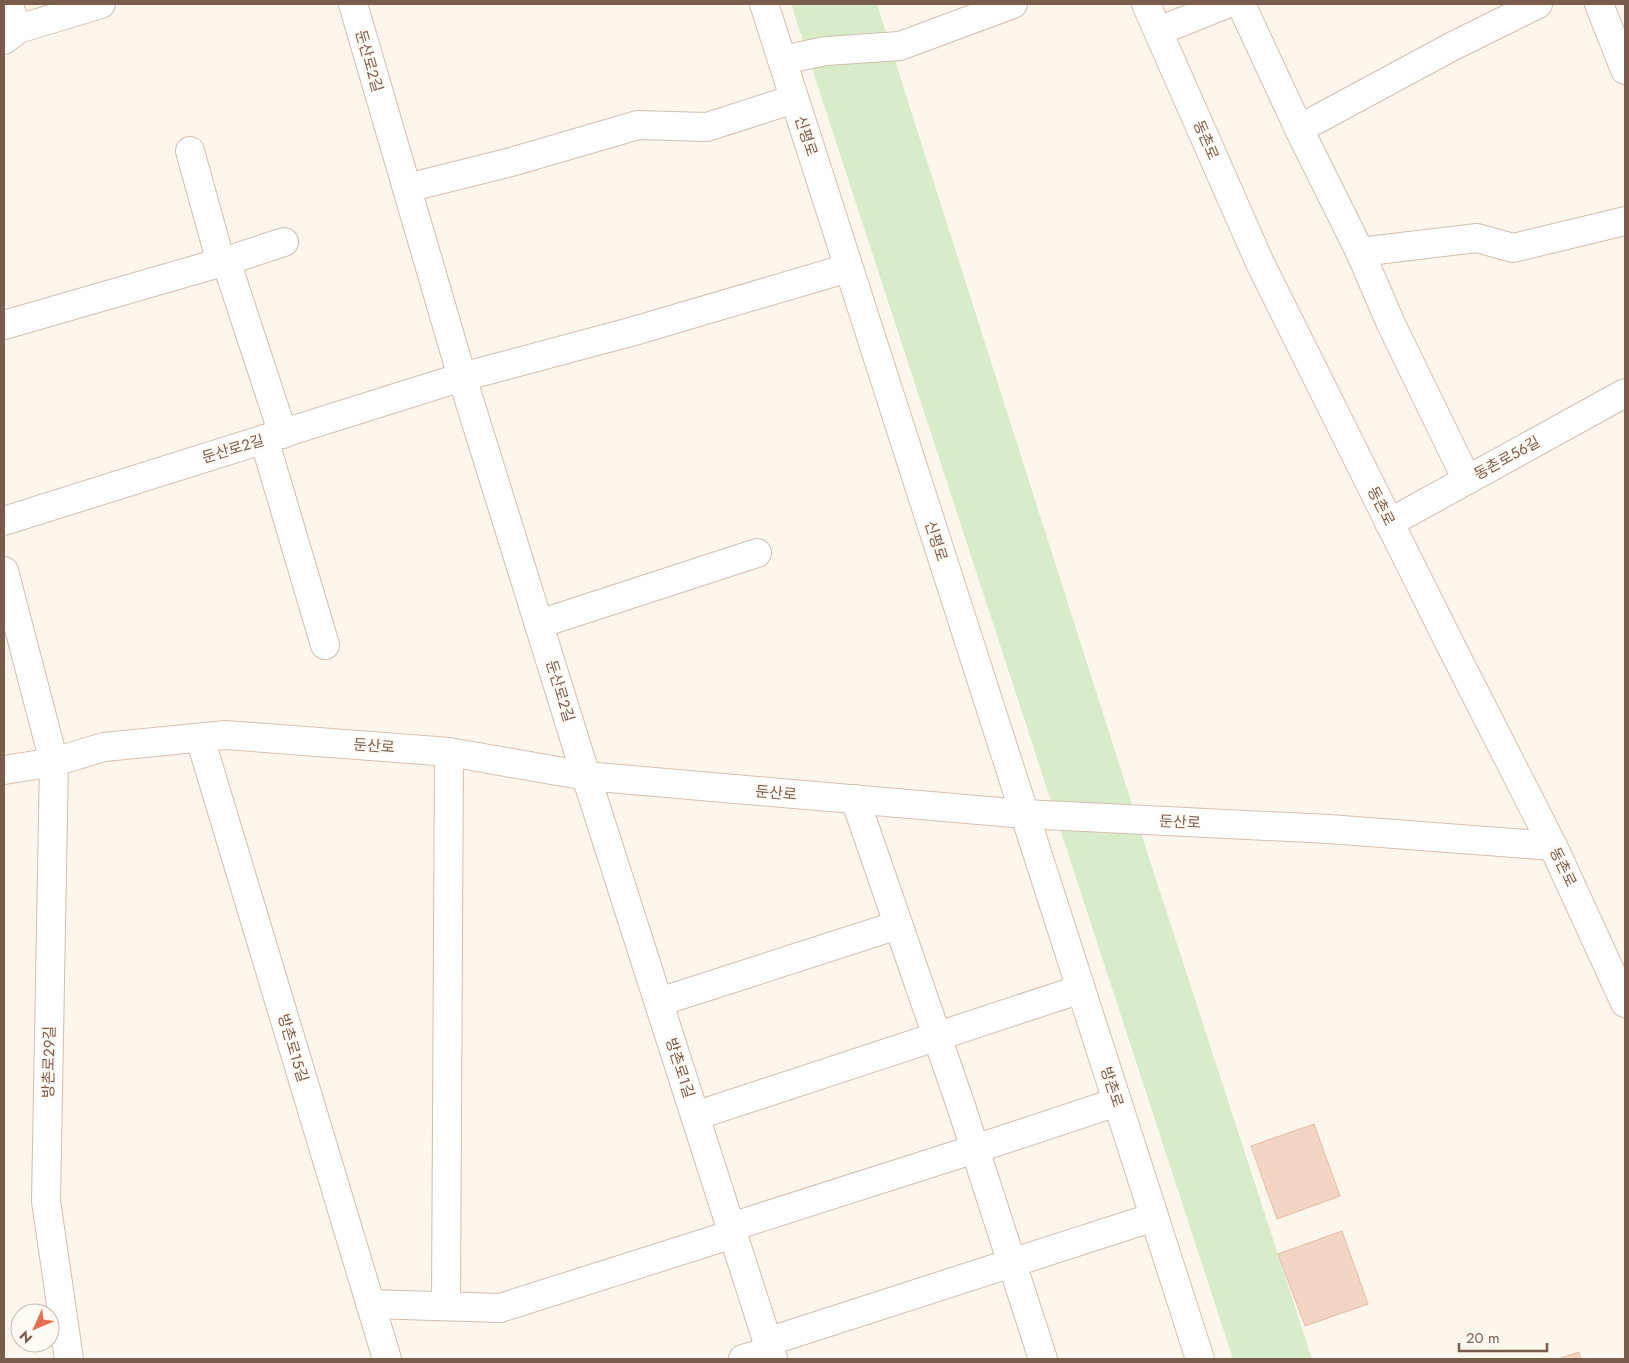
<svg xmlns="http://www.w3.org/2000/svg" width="1629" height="1363" font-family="Jost,'Noto Sans KR',sans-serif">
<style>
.green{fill:#d8ecc9}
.building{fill:#f3d5c3;stroke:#e6bba3}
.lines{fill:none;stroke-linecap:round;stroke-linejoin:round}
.street-casing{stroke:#d1beb0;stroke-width:30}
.secondary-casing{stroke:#d6c0b0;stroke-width:30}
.street{stroke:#fff;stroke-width:28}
.secondary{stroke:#fff;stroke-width:28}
.labels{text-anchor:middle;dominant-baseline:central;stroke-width:4;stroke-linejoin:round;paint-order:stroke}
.street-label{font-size:15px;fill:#7a5c4d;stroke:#fffaf3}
</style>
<rect width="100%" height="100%" fill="#fdf6ec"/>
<path class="green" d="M791,4H877L1151,864L1312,1359H1233Z"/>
<g class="building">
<path d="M1314,1124L1340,1196L1277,1219L1251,1146Z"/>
<path d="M1342,1231L1368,1304L1305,1326L1278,1254Z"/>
<path d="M1579,1352L1581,1359H1558Z"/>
</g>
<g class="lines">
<g class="street-casing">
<g id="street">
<path d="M8,4L18,29"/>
<path d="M353,4L462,377L586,776L773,1359"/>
<path d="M1241,4L1299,129L1453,46L1538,4"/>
<path d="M1599,4L1625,70"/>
<path d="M1159,31L1226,4"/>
<path d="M4,40L18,29L101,4"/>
<path d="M782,60L826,51L900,46L1013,4"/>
<path d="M1299,129L1360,252L1391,324L1467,480"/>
<path d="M190,151L221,263"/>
<path d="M407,188L511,162L638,125L707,127L794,99"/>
<path d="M1360,252L1477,238L1513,248L1625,221"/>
<path d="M4,325L226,261"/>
<path d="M283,434L226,261L284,242"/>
<path d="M264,439L325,645"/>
<path d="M4,521L462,377L634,331L848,268"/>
<path d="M1389,523L1625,393"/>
<path d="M4,571L54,762L46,1201L69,1359"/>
<path d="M539,624L757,553"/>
<path d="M200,738L387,1359"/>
<path d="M855,799L961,1106L1043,1359"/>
<path d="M659,1002L898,925"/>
<path d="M695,1116L1081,989"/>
<path d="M731,1227L975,1149L1117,1102"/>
<path d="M370,1304L500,1308L733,1234"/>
<path d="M446,1306L449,752"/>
<path d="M767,1342L1154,1217"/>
<path d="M743,1359L770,1351"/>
</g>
</g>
<g class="secondary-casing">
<g id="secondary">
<path d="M764,4L1200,1359"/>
<path d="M1146,4L1260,263L1452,648L1553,846L1625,1003"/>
<path d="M4,770L54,762L104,747L226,735L449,752L586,776L1024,814L1329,829L1553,846"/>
</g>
</g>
<use href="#street" class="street"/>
<use href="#secondary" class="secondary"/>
</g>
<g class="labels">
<g class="street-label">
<text transform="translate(369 61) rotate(74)">둔산로2길</text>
<text transform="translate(806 136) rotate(72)">신평로</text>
<text transform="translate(1206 140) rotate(67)">동촌로</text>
<text transform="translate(233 449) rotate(-17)">둔산로2길</text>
<text transform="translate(1507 458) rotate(-29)">동촌로56길</text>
<text transform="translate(1381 506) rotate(63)">동촌로</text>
<text transform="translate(936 541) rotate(72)">신평로</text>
<text transform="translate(560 691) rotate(73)">둔산로2길</text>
<text transform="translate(374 746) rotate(4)">둔산로</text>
<text transform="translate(776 793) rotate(5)">둔산로</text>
<text transform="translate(1180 822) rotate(3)">둔산로</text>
<text transform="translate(1563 867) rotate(64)">동촌로</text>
<text transform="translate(293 1048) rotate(73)">방촌로15길</text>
<text transform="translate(49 1062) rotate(-89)">방촌로29길</text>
<text transform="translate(680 1068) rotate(72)">방촌로1길</text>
<text transform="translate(1112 1087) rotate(72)">방촌로</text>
</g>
</g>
<rect width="1629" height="1363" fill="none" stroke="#7a5c4d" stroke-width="10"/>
<g transform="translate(35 1328) rotate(225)"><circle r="24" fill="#fffaf3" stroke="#cabbb1"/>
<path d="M0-4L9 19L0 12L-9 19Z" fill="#e76f51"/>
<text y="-8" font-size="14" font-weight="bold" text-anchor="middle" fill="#7a5c4d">N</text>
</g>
<path d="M1459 1343v8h88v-8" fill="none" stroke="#7a5c4d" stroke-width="2.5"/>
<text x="1466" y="1343" font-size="15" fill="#7a5c4d" stroke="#fffaf3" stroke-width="4" paint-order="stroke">20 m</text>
</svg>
